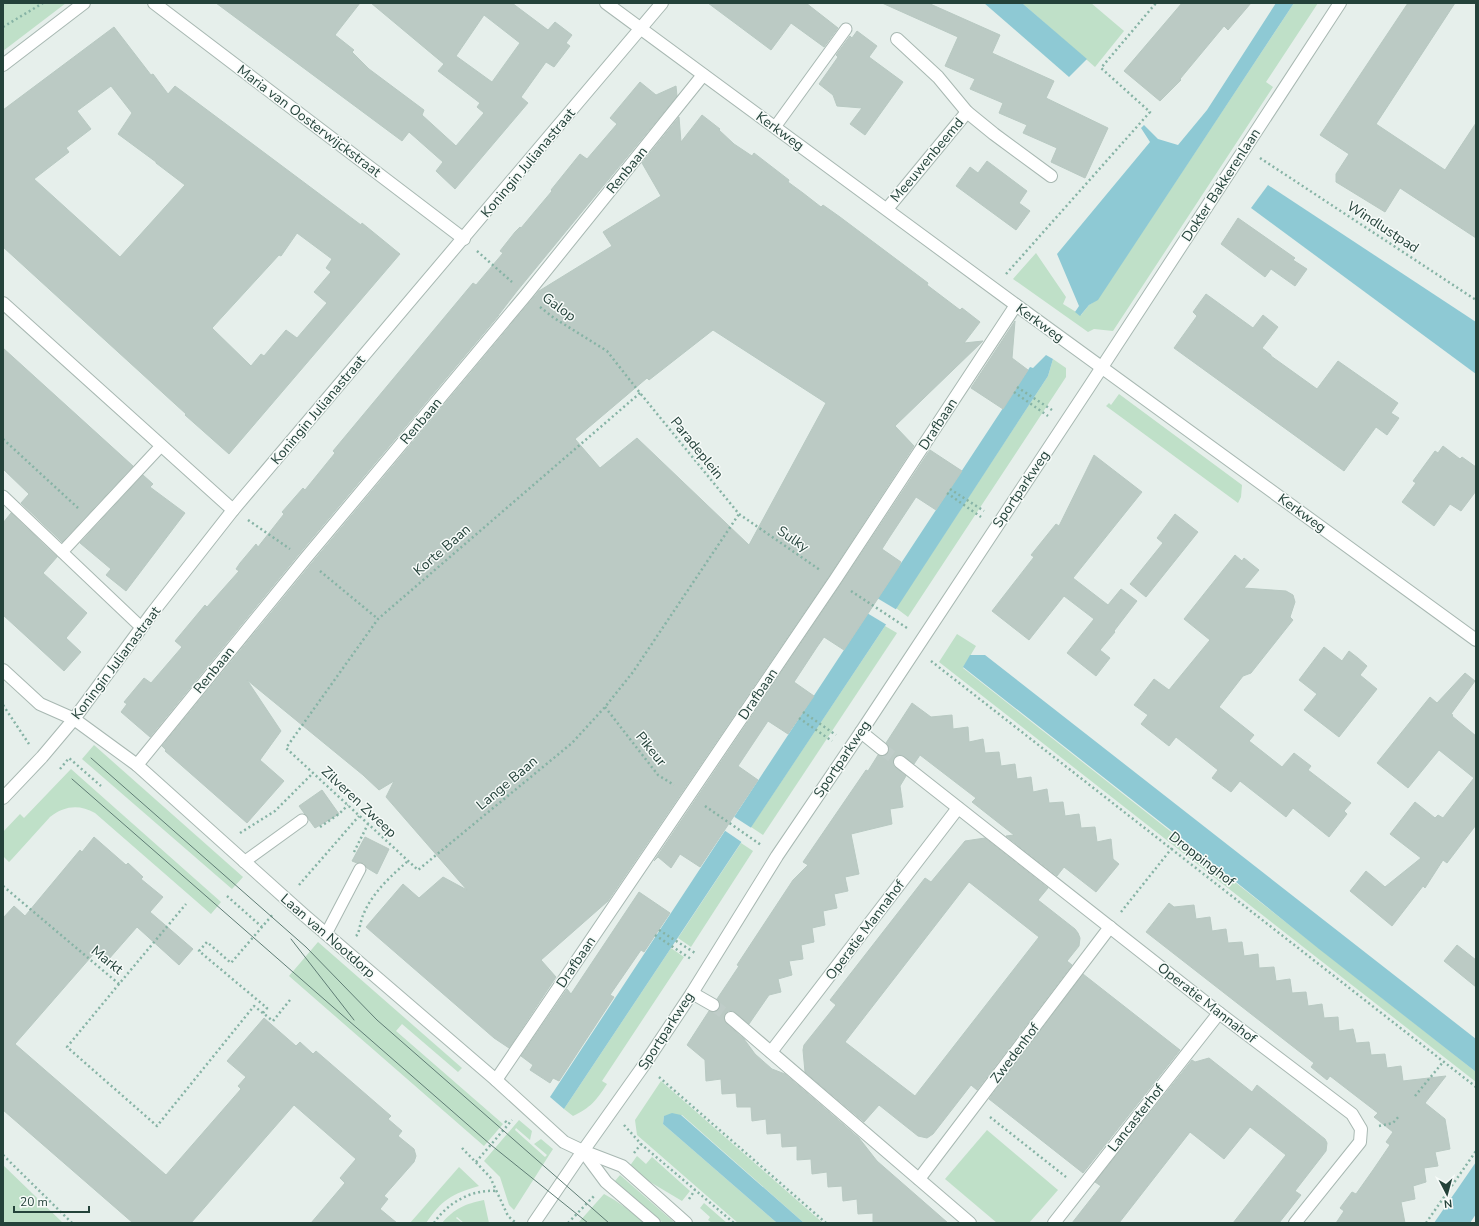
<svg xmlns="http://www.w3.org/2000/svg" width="1479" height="1226" font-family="'Nunito Sans',sans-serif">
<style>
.green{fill:#bfe0c8}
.water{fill:#8ec9d4}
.pier{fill:#e6efeb}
.building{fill:#bbcac4;stroke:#b8c9c2;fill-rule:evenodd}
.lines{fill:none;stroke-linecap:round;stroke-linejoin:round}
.minor-tunnel{stroke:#bfccc8;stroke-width:12;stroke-dasharray:12 6;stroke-linecap:butt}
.service-casing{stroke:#a8b8b2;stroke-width:13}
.minor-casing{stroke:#a8b8b2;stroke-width:14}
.tertiary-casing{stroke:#a8b8b2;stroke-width:14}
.path{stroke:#86b3a5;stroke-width:2.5;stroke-dasharray:2 3;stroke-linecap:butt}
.service{stroke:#fff;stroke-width:11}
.minor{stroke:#fff;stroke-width:12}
.tertiary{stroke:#fff;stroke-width:12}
.tram{stroke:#5f7d75;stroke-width:1}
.labels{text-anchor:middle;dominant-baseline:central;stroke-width:3;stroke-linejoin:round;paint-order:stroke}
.street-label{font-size:14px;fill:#24423a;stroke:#f7fbf9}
</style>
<rect width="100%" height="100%" fill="#e6efeb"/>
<g class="green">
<path d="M3,3H66L3,51Z"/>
<path d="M1022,3H1091L1124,31L1095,67Z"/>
<path d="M1294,3H1318L1266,82L1273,87L1113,331L1094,329L1088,332L1013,279L1036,253L1066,297L1063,304L1081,315L1089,305L1098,299Z"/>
<path d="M1053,359L1066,368V377L908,617L896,608L1048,376Z"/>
<path d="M1119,394L1242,485L1241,497L1238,503L1106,406L1109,403L1111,405Z"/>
<path d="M885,626L897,633L763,835L751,827Z"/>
<path d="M957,634L976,646L963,668L1452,1053L1476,1072V1082L939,662Z"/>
<path d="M94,745L243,877L232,889L82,759Z"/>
<path d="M71,769L221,902L211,914L95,813C79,804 64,806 50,817L12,859L9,862L3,856V832L20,814L24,818Z"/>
<path d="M741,843L753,851L691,947L678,938Z"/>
<path d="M318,942L462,1068L458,1072L402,1024L396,1031L503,1124L484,1146L289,976Z"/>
<path d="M671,948L684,957L602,1081L607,1084C596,1101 590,1108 573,1116L564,1109Z"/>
<path d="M661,1081L823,1223H804L682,1115L664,1116L663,1124L777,1223H738L637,1135L635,1120Z"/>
<path d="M519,1120L532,1131L530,1140L516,1128L515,1130L545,1157L547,1155L534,1144L541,1139L553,1149L514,1210L509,1205L500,1177L484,1161Z"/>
<path d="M987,1130L1058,1190L1029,1223H997L945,1179Z"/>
<path d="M637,1156L646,1164L652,1157L690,1191L682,1201L635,1173L629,1167Z"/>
<path d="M3,1165L63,1223L3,1222Z"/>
<path d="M459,1167L479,1186C451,1194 442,1200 426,1223H410Z"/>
<path d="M620,1175L675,1223H663L615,1181Z"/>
<path d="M604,1194C619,1202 632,1212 645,1223H578Z"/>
<path d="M484,1200L489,1223H464L457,1217L456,1218L462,1223H442C455,1208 465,1204 484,1200Z"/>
<path d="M704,1203L727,1223H712L708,1220L710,1217L700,1208Z"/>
</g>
<g class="water">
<path d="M984,3H1022L1087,59L1069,77Z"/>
<path d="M1276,3H1294L1098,300L1089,305L1080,316L1075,312L1079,306L1057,254L1150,142L1141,128L1144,125L1158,139L1178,145L1207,110Z"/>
<path d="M1268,185L1476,322V374L1251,208Z"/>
<path d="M1046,355L1053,359L1048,376L885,626L564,1109L550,1097L1030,367L1033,368Z"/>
<path d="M970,655H985L1476,1039V1072L1319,949L1205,857L963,667Z"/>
<path d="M672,1113L681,1115L804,1223H777L663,1124L664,1116Z"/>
<path d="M1476,1162V1214L1470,1223H1434Z"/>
</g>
<g class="pier">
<path d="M877,598L897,610L887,625L867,613Z"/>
<path d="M733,816L753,829L743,843L724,830Z"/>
</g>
<g class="building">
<path d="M216,3H360L335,35L354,50L352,52L369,69L424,110L422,115L456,146L484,113L477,107L480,103L438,71L444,64L371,3H512L548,30L555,22L572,35L566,43L570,46L554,67L546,62L521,97L528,103L455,189L436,171L443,162L409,132L402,141ZM484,15L520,43L492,82L456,56Z"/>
<path d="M708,3H806L838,28L824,47L791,23L771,50Z"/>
<path d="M882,3H928L1000,35L992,53L1054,81L1046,98L1108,128L1085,178L1051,162L1057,148L1023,133L1027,125L999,113L1003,103L970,89L975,79L945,66L958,37Z"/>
<path d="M1182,3H1251L1228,30L1224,26L1180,79L1181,80L1160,101L1124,71Z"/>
<path d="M1408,3H1455L1376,124L1445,170L1476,123V238L1400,188L1385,212L1336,182V174L1349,154L1320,135Z"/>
<path d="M114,27L151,75L153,74L168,94L175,86L361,225L362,223L400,254L229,454L185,415L186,414L3,247V110ZM111,86L132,113L118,134L156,162V163L185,185L120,257L34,179L69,152L66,148L91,129L77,111ZM297,233L332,259L326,268L331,272L314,292L327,303L297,338L286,330L264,356L261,354L251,366L212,328L279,255L281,256Z"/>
<path d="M857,31L877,46L869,57L903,82L865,135L850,124L862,108L837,106L833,95L819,84L838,57L836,55L850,36L852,38Z"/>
<path d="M640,82L656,95L676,86L677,96L517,291L497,317L499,315L299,554L150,737L121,712L127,704L124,702L144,678L151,683L182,647L175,641L205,605L207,607L239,571L236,569L240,563L256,544L258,547L284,514L282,512L303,488L305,490L335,453L333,451L473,283L476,285L503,253L500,251L515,232L520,227L521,228L536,210L552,191L551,190L580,154L587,159L617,124L610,118Z"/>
<path d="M702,115L720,129L719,130L734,144L752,156L754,153L789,180L788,182L803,193L821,207L823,205L840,217L928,283L927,285L960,310L962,308L980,322L964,343L983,341L895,426L914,446L829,576L608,901L541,960L556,977L509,1048L494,1038L366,927L403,884L419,898L443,877L467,890L386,797L394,781L379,790L363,775L247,680L281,731L260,760L284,781L247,823L165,751L166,750L162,746L311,564L539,291L612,246L603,232L661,196L642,163L679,117L681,142ZM713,330L826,403L749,545L637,438L600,468L575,439L647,378L649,380Z"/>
<path d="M987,161L1027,191L1019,203L1030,211L1016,230L956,186L970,167L978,173Z"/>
<path d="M1238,218L1295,258L1293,260L1307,269L1295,286L1271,269L1265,277L1221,244Z"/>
<path d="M1206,294L1253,328L1263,315L1278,327L1262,348L1271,355V356L1317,389L1338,361L1398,403L1391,413L1399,418L1387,435L1376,427L1344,471L1174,348L1197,316L1193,312Z"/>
<path d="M1015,321L1012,358L1028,370L1003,409L971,388Z"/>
<path d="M3,348L133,466L62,542L21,503L29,494L3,469Z"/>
<path d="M1443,446L1460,459L1462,457L1476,467V491L1461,511L1450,504L1434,526L1402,502L1416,483L1413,481L1435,451L1438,453Z"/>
<path d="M930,450L962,471L936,510L916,497L889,538L882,549L901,562L898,568L844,650L824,637L817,647L794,682L814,696L788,734L768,721L738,766L758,780L700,867L680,854L671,868L658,857L654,861L841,584Z"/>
<path d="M1094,455L1142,492L1073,578L1108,605L1121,589L1137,601L1114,631L1115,632L1100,650L1110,658L1096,676L1067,653L1094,619L1064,596L1029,640L992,611L1034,557L1031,555L1056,524L1059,526Z"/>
<path d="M143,475L153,484L150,487L185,513L126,591L106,575L111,569L80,543Z"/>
<path d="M11,513L57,557L43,573L87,613L66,638L81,652L64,671L3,615V523Z"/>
<path d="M1175,514L1198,532L1146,597L1130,584L1163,543L1157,538Z"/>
<path d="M1235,555L1242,561L1244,558L1259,570L1244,588L1286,591L1293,595L1295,602L1290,617L1293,620L1251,673L1243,676L1219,707L1254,735L1249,741L1282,767L1294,753L1311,766L1308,770L1351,803L1344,811L1347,814L1329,837L1293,808L1286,817L1240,781L1231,792L1212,778L1218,770L1176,737L1169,746L1141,724L1148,715L1134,705L1154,679L1169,690L1210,640L1184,619Z"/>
<path d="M1324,647L1342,661L1349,651L1358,658L1367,666L1360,675L1377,689L1339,737L1304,710L1317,694L1299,680Z"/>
<path d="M1465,673L1475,681L1451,714L1453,715L1452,716L1476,736V825L1447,863L1443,860L1425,888L1423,886L1392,926L1350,891L1366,871L1385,887L1421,858L1390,834L1415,802L1435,818L1438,815L1443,818L1474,778L1439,750L1408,788L1377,763L1430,697L1437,703Z"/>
<path d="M912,703L931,717L952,715L953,729L968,727L969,742L983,739L985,753L999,752L1001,766L1015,764L1017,779L1031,777L1033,792L1047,789L1049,803L1063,802L1065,816L1079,814L1081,828L1095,827L1097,842L1111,839L1113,859L1119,864L1096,892L1064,867L1057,876L1006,836L1014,835L972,802L976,798L920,755L914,764L901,755H898L894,758L893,765L906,776L900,786L903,807L890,809L892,824L851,834L859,874L845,877L848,891L834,894L837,908L823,911L825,925L812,928L814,942L801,945L803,959L789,961L792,975L778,979L781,992L769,995L749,1024L733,1011H728L724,1017L726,1023L744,1039L755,1054L772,1069L785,1074L859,1138L877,1161L948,1223H873V1213L858,1214L857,1199L843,1201L842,1186L828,1187L827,1172L812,1174L811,1159L797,1160V1146L782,1147L781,1133L767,1134L766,1119L752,1121L751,1107H737L736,1093L722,1094L721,1079L706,1081L705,1060L687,1045L709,1011L713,1012L719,1009L720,1005L717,999L739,966L737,965L793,880L808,865L803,862L866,770L868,771L878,755L884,756L888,753L889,747L886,743Z"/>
<path d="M322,790L339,814L315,828L299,806Z"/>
<path d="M94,837L126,865L128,863L143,877L141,879L163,897L150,912L193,949L179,965L137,927L108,960L97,950L15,1044L166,1175L241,1089L238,1086L246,1077L227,1061L264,1018L296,1046L300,1042L313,1054L316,1051L391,1116L388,1119L402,1131L398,1136L414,1149L416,1156L414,1162L384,1196L388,1199L380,1209L397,1223H311L345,1183L340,1178L356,1159L294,1105L191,1223H133L3,1110V918L14,906L25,916L80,850L82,852Z"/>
<path d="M365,837L389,849L377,874L367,868L364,863H357L352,861Z"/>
<path d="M985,838L1048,888L1038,900L1075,929L1078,933L1080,938L1079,946L1067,961L1072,965L977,1090L971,1085L933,1134L927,1138L918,1136L879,1105L864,1122L805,1072L803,1050L804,1045L836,1005L830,1000L925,878L931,882L965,841ZM969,882L1039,937L915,1096L845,1042Z"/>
<path d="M639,892L670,913L644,952L641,950L610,995L614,997L559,1081L553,1078L550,1083L530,1070L533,1065L521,1056L567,989L571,994Z"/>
<path d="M1169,903L1174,907L1194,905L1196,919L1210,917L1212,931L1226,929L1228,943L1242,942L1244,956L1258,954L1259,968L1274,967L1276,981L1290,979L1292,993L1306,992L1308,1006L1322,1004L1324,1018L1338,1017L1339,1031L1353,1029L1356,1043L1369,1042L1371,1055L1385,1054L1387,1068L1401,1066L1403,1081L1446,1076L1425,1103L1445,1119L1450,1149L1435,1152L1438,1166L1424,1168L1426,1182L1413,1186L1415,1199L1401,1202L1405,1223H1336L1344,1211L1340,1208L1352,1192L1356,1194L1373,1170L1390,1145L1386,1142L1393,1132L1374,1117L1378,1113L1330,1076L1327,1080L1311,1067L1314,1063L1146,932Z"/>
<path d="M1457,945L1476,960V987L1444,961Z"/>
<path d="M1083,974L1180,1050L1083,1173L989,1099Z"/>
<path d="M1209,1058L1252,1092L1257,1085L1325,1139L1327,1143L1326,1151L1295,1191L1301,1195L1279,1223H1233L1286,1155L1250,1127L1224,1159L1190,1132L1119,1223H1072L1101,1186L1095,1182L1192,1060L1195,1062Z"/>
</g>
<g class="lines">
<g class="minor-tunnel">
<path d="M882,749L900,762"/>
<path d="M713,1005L731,1018"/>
</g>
<g class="service-casing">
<g id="service">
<path d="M775,127L846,29"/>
<path d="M3,496L142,628"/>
<path d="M62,552L161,446"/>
<path d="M244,862L302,820"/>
<path d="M326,934L360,869"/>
</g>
</g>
<g class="minor-casing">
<g id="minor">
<path d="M154,3L464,239"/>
<path d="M897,39L938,77L967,112L994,134L1051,176"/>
<path d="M3,65L84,3"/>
<path d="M887,209L967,112"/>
<path d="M3,303L233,510"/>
<path d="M3,670L40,704L74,719L137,765L304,915L496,1080L564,1142L583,1151L622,1166L686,1223"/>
<path d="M861,732L882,749"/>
<path d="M900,762L1219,1013L1352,1114L1361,1129L1360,1142L1295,1223"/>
<path d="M137,765L305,559L526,295L703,75"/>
<path d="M3,798L42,757L74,719L153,612L233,510L662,3"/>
<path d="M692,993L713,1005"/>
<path d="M731,1018L970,1223"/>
<path d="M771,1052L958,808"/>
<path d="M496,1080L835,580L1016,305"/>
<path d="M583,1151L606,1182L654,1223"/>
<path d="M919,1179L1110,927"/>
<path d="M534,1223L583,1151L644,1065L692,993L777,856L861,732L1089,387L1340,3"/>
<path d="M1054,1223L1219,1013"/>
</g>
</g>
<g class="tertiary-casing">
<path id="tertiary" d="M606,3L1016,305L1476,640"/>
</g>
<g class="path">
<path d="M3,27L43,3"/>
<path d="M1260,158L1476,300"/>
<path d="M477,251L512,282"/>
<path d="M1006,274L1150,112L1101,68L1156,3"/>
<path d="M540,307L554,318L607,351L640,393L739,514L820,570"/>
<path d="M1017,387L1052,410"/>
<path d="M1014,392L1048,416"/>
<path d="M640,393L378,619L286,748L418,870L572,743L605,707L633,672L739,514"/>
<path d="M3,439L78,508"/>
<path d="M950,489L984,511"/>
<path d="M947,493L981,517"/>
<path d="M248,520L290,549"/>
<path d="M320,571L378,619"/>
<path d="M851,591L907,628"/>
<path d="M931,661L1476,1087"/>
<path d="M3,705L29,744"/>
<path d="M605,707L658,775L674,785"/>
<path d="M803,712L836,735"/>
<path d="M799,718L832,741"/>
<path d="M60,769L69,758L101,786"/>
<path d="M705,806L761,845"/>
<path d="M320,827L339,814L348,805"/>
<path d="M240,833L275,811L313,773"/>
<path d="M354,852L368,824"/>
<path d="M299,885L359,816"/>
<path d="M3,886L119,984L186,904"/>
<path d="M227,896L262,927"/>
<path d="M1121,912L1172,848"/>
<path d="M659,930L695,953"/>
<path d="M655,935L691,959"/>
<path d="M356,936L358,934C360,927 361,919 364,913C373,892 392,875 408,861"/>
<path d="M119,984L67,1047L157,1126L254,1006L273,1021L290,1000"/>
<path d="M263,1013L267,1008L199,951L207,942L231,963L274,913"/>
<path d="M659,1077L826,1223"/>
<path d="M1415,1096L1443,1062"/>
<path d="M990,1117L1066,1177"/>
<path d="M505,1121L508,1124"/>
<path d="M624,1125L641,1144L734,1223"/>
<path d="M1379,1126L1393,1123L1400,1115"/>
<path d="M462,1148L490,1177L508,1216L516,1223"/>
<path d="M634,1153L641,1144"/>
<path d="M3,1155L72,1223"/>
<path d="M476,1162L512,1120"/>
<path d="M689,1199L695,1190"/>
<path d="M434,1223C447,1203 472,1189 496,1191"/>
<path d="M568,1223L594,1196"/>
<path d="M1426,1223L1476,1151"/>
</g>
<use href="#service" class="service"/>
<use href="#minor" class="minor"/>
<use href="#tertiary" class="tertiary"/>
<g class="tram">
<path d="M91,758L306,947L377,1020L609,1223"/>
<path d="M72,779L491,1145L588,1223"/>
<path d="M291,939L354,1020"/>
</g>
</g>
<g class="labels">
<g class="street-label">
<text transform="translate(309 121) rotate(37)">Maria van Oosterwijckstraat</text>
<text transform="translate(780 131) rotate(36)">Kerkweg</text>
<text transform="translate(927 160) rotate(-50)">Meeuwenbeemd</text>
<text transform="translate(528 163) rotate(-50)">Koningin Julianastraat</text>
<text transform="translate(627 170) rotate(-51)">Renbaan</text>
<text transform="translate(1221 185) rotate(-57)">Dokter Bakkerenlaan</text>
<text transform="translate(1383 227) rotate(33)">Windlustpad</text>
<text transform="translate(559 307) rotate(36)">Galop</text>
<text transform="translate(1040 323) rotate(36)">Kerkweg</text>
<text transform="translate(318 410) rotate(-50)">Koningin Julianastraat</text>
<text transform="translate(421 421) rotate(-50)">Renbaan</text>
<text transform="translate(938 424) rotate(-57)">Drafbaan</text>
<text transform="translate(697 448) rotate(51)">Paradeplein</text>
<text transform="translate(1021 489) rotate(-56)">Sportparkweg</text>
<text transform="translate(1302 513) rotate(36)">Kerkweg</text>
<text transform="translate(793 539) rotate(34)">Sulky</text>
<text transform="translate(442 550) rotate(-41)">Korte Baan</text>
<text transform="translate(116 663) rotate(-53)">Koningin Julianastraat</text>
<text transform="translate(214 670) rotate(-51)">Renbaan</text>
<text transform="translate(758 694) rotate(-56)">Drafbaan</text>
<text transform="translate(651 749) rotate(51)">Pikeur</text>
<text transform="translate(842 759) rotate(-56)">Sportparkweg</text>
<text transform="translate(507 783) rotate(-40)">Lange Baan</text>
<text transform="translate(359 802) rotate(43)">Zilveren Zweep</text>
<text transform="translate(1202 859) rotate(38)">Droppinghof</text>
<text transform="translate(865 930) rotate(-53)">Operatie Mannahof</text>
<text transform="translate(328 936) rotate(41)">Laan van Nootdorp</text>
<text transform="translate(107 960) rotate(39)">Markt</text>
<text transform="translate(576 962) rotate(-56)">Drafbaan</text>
<text transform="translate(1207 1003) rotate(38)">Operatie Mannahof</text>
<text transform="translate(666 1031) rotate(-57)">Sportparkweg</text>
<text transform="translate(1015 1053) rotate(-53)">Zwedenhof</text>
<text transform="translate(1136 1118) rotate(-52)">Lancasterhof</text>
</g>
</g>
<rect width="1479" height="1226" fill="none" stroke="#24423a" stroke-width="8"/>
<g transform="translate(1447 1194) rotate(174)" stroke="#f7fbf9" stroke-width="3" paint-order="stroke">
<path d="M0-3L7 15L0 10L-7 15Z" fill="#24423a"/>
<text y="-6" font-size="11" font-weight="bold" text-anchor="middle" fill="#24423a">N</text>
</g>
<path d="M14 1206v6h75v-6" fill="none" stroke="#24423a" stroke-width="2"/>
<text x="20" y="1206" font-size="12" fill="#24423a" stroke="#f7fbf9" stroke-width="3" paint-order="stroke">20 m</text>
</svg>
